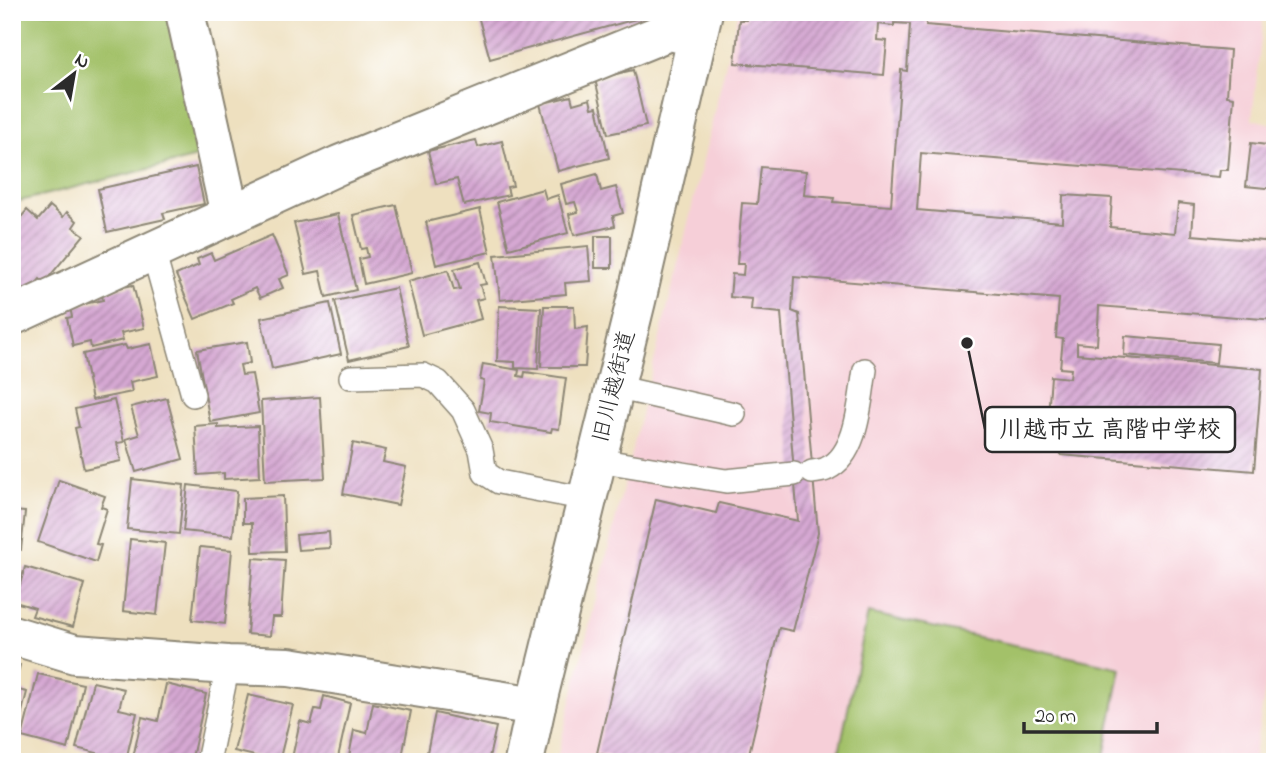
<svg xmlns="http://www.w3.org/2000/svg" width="1287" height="774" font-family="'Indie Flower','Klee One',sans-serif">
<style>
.built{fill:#f6cfd8}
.park{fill:#a3c169;stroke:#67764a;stroke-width:2}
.building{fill:url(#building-hatch)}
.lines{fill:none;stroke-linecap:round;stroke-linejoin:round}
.service-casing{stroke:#8c8675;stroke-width:26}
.minor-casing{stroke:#8c8675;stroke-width:42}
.service{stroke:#fff;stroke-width:23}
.minor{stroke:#fff;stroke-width:38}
.labels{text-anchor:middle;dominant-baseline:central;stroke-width:5;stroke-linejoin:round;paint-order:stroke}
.street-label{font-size:23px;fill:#2b2b2b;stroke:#fff}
.leader{fill:none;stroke:#2b2b2b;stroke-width:2.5}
.callout-dot{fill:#2b2b2b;stroke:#fff;stroke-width:2.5}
.callout{fill:#fff;stroke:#2b2b2b;stroke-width:2.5}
.callout-label{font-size:24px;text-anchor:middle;font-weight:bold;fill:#2b2b2b}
</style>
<defs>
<pattern id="building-hatch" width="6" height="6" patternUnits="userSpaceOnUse" patternTransform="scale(1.75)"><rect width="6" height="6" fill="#d6a8d3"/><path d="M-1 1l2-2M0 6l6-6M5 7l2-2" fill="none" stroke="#ae89ab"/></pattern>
</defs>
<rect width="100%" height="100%" fill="#fff"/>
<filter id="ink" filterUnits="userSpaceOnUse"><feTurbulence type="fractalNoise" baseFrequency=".0143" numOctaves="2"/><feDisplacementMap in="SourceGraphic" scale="14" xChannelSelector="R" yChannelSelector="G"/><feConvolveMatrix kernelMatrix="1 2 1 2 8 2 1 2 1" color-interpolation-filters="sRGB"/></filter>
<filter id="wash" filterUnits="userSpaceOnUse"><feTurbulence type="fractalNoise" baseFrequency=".00686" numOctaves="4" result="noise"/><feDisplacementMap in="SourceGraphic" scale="28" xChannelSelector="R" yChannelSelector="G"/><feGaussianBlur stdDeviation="1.57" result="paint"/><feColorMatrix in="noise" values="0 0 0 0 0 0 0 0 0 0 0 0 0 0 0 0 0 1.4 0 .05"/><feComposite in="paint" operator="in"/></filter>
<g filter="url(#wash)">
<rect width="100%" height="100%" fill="#eee0bf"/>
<path class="built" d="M738,12H1264L1252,119L1275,125V630L1253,762H556L690,215Z"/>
<g class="park">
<path d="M12,12H172L201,156L12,203Z"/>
<path d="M868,613L1121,668L1103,762H837Z"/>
</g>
<g id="blocks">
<g class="building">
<path d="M477,12H657L658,13L490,59Z"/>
<path d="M747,12H927L926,25L1230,50L1227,96L1234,97L1228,170H1220L1219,177L921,153L917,210L1062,222L1063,195L1112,198L1110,227L1175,233L1178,203L1194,205L1192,235L1275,242V320L1099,306L1097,345L1077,343V354L1262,369L1254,471L1061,455L1064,431L1047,429L1051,376L1070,378L1071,369L1060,368L1063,339L1056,338L1059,299L794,277L792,311L799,314L818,533L793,631L779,628L747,762H631L597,753L656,499L716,513L719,503L798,521L781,313L751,310L752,299L730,297L732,274L743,275L744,264H737L742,203L757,204L761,167L806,171L804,195L834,198L833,202L891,206L901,70L907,71L910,24L894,23V26L878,24L877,40L887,41L884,75L735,63L739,20H746Z"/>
<path d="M1021,12H1047L1046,17L1021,14Z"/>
<path d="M633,70L646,126L608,134L595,79Z"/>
<path d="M571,96L573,104L590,99L592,108L597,107L609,158L558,171L540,104Z"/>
<path d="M476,140L478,147L502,141L513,186L507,187L509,195L464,205L457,179L436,184L428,151Z"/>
<path d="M1251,143L1275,146V189L1246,186Z"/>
<path d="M196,167L204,204L163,213L165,219L107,232L98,189Z"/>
<path d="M597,174L601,191L616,187L623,213L613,216L615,226L574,235L569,214L578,212L575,202L566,204L561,184Z"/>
<path d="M543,189L546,199L558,195L568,233L509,249L497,202Z"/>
<path d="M396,205L412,273L364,284L359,259L368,257L366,248L361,249L353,215Z"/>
<path d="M50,206L63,217L67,212L77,221L73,227L84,235L44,283L40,279L28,293L23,290L18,295L12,290V228L27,210L38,220Z"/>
<path d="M480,209L490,252L436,265L426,222Z"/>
<path d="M338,214L356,290L326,297L320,271L306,274L294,223Z"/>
<path d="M272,235L289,275L279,279L283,288L260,298L255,288L231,299L233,303L195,319L176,275L199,265L197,259L211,253L214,260Z"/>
<rect x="595" y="236" width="17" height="32"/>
<path d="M588,246L591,281L565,283L566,294L500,300L495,255Z"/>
<path d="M480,262L486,284L480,285L484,298L476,300L481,319L422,335L408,281L448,270L454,290L460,289L454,269Z"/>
<path d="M133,285L144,328L121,333L123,340L91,348L90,342L73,346L67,318L72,317L70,307L103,300L101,292Z"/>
<path d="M396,288L409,346L349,360L335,301Z"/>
<path d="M330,303L341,354L272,369L261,318Z"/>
<path d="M499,306L541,308L538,369L515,368V362L497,361Z"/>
<path d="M544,306H574L575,329L588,327L585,367H541Z"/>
<path d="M1125,336L1218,344L1216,363L1124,355Z"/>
<path d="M247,342L250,363L240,365L242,375L252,374L259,413L210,422L197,350Z"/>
<path d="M151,344L158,376L130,382L132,392L92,400L83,354L125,345L127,349Z"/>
<path d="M483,364L519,370L518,376L524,377L525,372L566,378L559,429L552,428L551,432L490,422L491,413L479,411L484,381L480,380Z"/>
<path d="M320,397L325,478L265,481L261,401Z"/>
<path d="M167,398L183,459L136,472L126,439L139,435L131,407Z"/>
<path d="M114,400L124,442L117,443L121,461L84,469L75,428L79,427L75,409Z"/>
<path d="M218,424V428L258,426L260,477L224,479V473L198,475L195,426Z"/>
<path d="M353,443L386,450L383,462L406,467L398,505L343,494Z"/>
<path d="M132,479L184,485L179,534L127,529Z"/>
<path d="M59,480L105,496L101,507L107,509L96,544L101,545L96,562L38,542Z"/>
<path d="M188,485L237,491L233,536L183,531Z"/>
<path d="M283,496L285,551L253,552L252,523H243V498Z"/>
<path d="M12,511L25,512L21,550L12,549Z"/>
<path d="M329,532L330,548L298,550L296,535Z"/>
<path d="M130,539L165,543L157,615L123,611Z"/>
<path d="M200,547L232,550L225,624L192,620Z"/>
<path d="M253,558L285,560L281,617H272L270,636L247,634Z"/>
<path d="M25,567L85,584L73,627L32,616L35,608L15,602Z"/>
<path d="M12,663L20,665L14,689L27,692L17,732L12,731Z"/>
<path d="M38,674L83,684L68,749L22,737Z"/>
<path d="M93,682L124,689L119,709L137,713L126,760L76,748Z"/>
<path d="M166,684L206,694L191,762H132L142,717L158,721Z"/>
<path d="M248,695L293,705L279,762L234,751Z"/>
<path d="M324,696L350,703L337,762H309L292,758L300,721L311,724L315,709L321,710Z"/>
<path d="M373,703L411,711L401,762H348L354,730L367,733Z"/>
<path d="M435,713L496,727L488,762H425Z"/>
</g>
</g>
</g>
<g filter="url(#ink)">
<use href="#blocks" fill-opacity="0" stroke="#8c8675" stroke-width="2"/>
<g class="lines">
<g class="service-casing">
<g id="service">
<path d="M153,251L193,395"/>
<path d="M351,377L423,375L438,382L463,410L481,450L485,473L499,482L587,499"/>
<path d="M615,387L734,414"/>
<path d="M597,460L726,481L794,474"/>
<path d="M812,472C817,471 824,471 828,468C858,454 860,399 865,370"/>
<path d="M208,762L228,665"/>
</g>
</g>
<g class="minor-casing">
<g id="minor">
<path d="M185,12L230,215"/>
<path d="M12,316L339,165L669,31L697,37"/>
<path d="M12,635L75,654L228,665L289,667L536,706"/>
<path d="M524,762L536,706L636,301L703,12"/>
</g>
</g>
<use href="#service" class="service"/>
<use href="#minor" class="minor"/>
</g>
</g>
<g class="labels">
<g class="street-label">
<text transform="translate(615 387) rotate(-76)">旧川越街道</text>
</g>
</g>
<path class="leader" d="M967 343L985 429"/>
<circle class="callout-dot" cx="967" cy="343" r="7"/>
<rect class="callout" x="985" y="407" width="250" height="45" rx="7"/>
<g class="callout-label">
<text x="1110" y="437">川越市立 高階中学校</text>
</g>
<rect width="1287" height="774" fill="none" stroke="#fff" stroke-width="42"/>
<g transform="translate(74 74) rotate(31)" stroke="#ffffff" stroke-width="5" paint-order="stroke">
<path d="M0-5L12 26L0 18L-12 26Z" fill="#2b2b2b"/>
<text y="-10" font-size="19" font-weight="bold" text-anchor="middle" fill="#2b2b2b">N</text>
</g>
<path d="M1024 722v10h133v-10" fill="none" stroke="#2b2b2b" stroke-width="3.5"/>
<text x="1035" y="722" font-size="21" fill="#2b2b2b" stroke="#ffffff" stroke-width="5" paint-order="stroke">20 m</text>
</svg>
